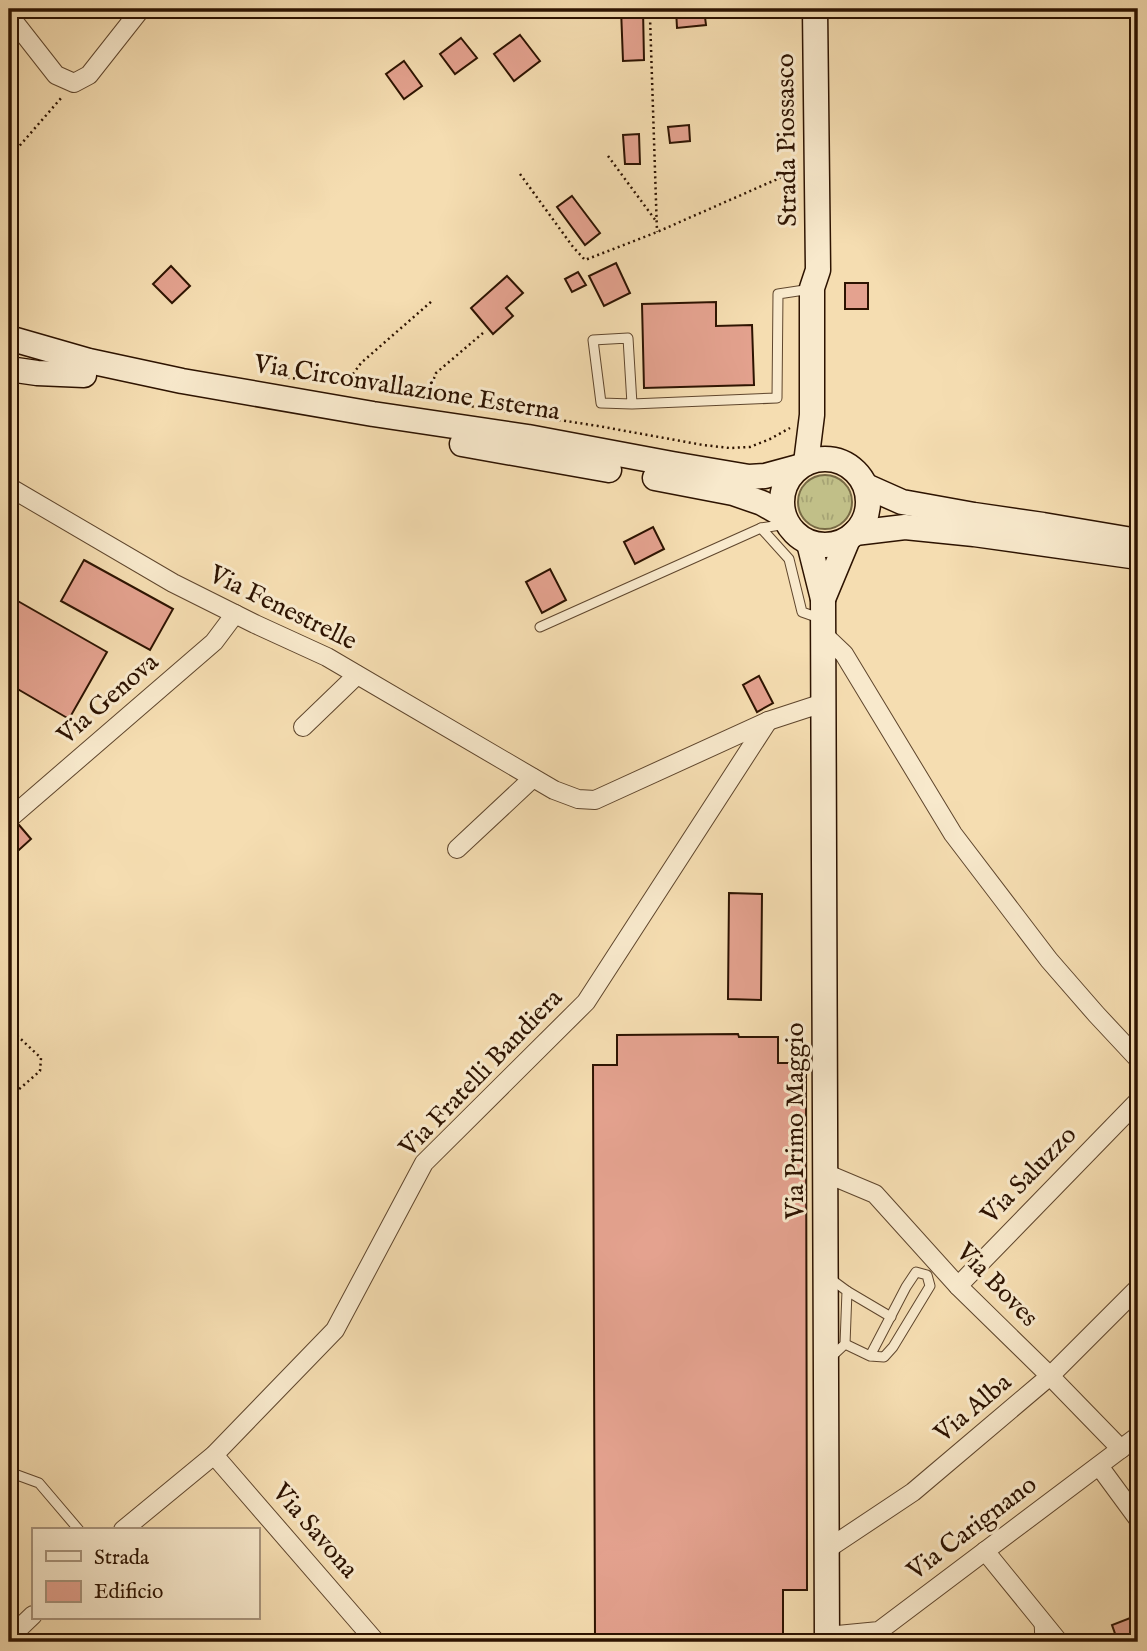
<svg xmlns="http://www.w3.org/2000/svg" width="1147" height="1651" font-family="'IM FELL English',serif">
<style>
.grass{fill:url(#grass-tufts);stroke:#776944;stroke-width:2}
.building{fill:#e4a28f;stroke:#2d1301;stroke-width:2}
.lines{fill:none;stroke-linecap:round;stroke-linejoin:round}
.lane-casing{stroke:#5f462d;stroke-width:11}
.street-casing{stroke:#5f462d;stroke-width:20}
.secondary-casing{stroke:#2d1301;stroke-width:27}
.path{stroke:#2d1301;stroke-width:2.5;stroke-dasharray:2 3.5;stroke-linecap:butt}
.lane{stroke:#f8e9cc;stroke-width:9}
.street{stroke:#f8e9cc;stroke-width:18}
.secondary{stroke:#f8e9cc;stroke-width:24}
.labels{text-anchor:middle;dominant-baseline:central;stroke-width:6;stroke-linejoin:round;paint-order:stroke}
.street-label{font-size:26px;fill:#2d1301;stroke:#f8e9cc}
</style>
<defs>
<pattern id="grass-tufts" width="24" height="20" patternUnits="userSpaceOnUse" patternTransform="scale(1.75)"><rect width="24" height="20" fill="#c1bf88"/><path d="M3 7l-1-3M5 7V3M7 7l1-3M15 17l-1-3M17 17v-4M19 17l1-3" fill="none" stroke="#a6a374"/></pattern>
</defs>
<rect width="100%" height="100%" fill="#f5ddb1"/>
<filter id="stains"><feTurbulence type="fractalNoise" baseFrequency=".00286" numOctaves="4"/><feColorMatrix values="0 0 0 0 .2 0 0 0 0 .09 0 0 0 0 .02 0 0 0 .5 -.17"/></filter>
<radialGradient id="worn" r=".72"><stop offset=".6" stop-color="#630" stop-opacity="0"/><stop offset="1" stop-color="#630" stop-opacity=".3"/></radialGradient>
<circle class="grass" cx="825" cy="502" r="27"/>
<g class="building">
<path d="M621,9H643L644,60L623,61Z"/>
<path d="M676,9H704L706,25L677,28Z"/>
<path d="M520,35L540,61L514,81L494,54Z"/>
<path d="M461,38L477,58L455,74L440,54Z"/>
<path d="M404,61L422,86L404,99L386,74Z"/>
<path d="M689,125L690,141L670,143L668,127Z"/>
<path d="M639,134L640,164H625L623,135Z"/>
<path d="M572,196L600,233L585,245L557,207Z"/>
<path d="M616,263L630,293L604,306L589,276Z"/>
<path d="M171,266L190,286L172,303L153,284Z"/>
<path d="M578,272L586,285L572,292L565,279Z"/>
<path d="M507,276L523,293L506,308L513,316L493,334L471,308Z"/>
<rect x="845" y="283" width="23" height="26"/>
<path d="M716,302V326L752,325L754,385L644,388L642,304Z"/>
<path d="M653,527L664,549L635,564L624,542Z"/>
<path d="M84,560L173,609L150,650L61,601Z"/>
<path d="M550,569L566,600L542,613L526,582Z"/>
<path d="M9,596L107,652L69,719L9,684Z"/>
<path d="M759,676L773,703L757,712L743,685Z"/>
<path d="M19,825L31,839L9,859V830Z"/>
<path d="M729,893L762,894L761,1000L728,999Z"/>
<path d="M738,1034L739,1037H778V1063H806L807,1590H783V1642H595L593,1065H617V1035Z"/>
<path d="M1138,1615V1642H1118L1112,1625Z"/>
</g>
<g class="lines">
<g class="lane-casing">
<g id="lane">
<path d="M632,404L601,403L593,340L628,338L632,404L777,398L778,294L811,289"/>
<path d="M761,528L789,559L802,612L819,618"/>
<path d="M540,627L761,528L787,524"/>
<path d="M828,1277L847,1291L845,1344L829,1359"/>
<path d="M847,1291L891,1317"/>
<path d="M845,1344L870,1356L906,1287L916,1272L927,1275L930,1286L893,1347L884,1357L870,1356"/>
<path d="M9,1472L39,1483L79,1530"/>
<path d="M1039,1620L1040,1642"/>
</g>
</g>
<g class="street-casing">
<g id="street">
<path d="M9,15L56,75L74,83L89,75L141,9"/>
<path d="M9,487L173,583L255,624L327,657L554,790L578,799L595,800L768,721L823,703"/>
<path d="M823,634L844,654L953,834L1049,960L1096,1014L1138,1059"/>
<path d="M303,727L357,675"/>
<path d="M9,819L214,642L235,614"/>
<path d="M457,849L533,778"/>
<path d="M825,1173L875,1194L958,1286L1050,1376L1121,1449"/>
<path d="M958,1286L1138,1101"/>
<path d="M214,1455L376,1642"/>
<path d="M1099,1466L1138,1519"/>
<path d="M123,1530L214,1455L335,1330L424,1163L586,1002L768,721"/>
<path d="M826,1550L913,1492L1050,1376L1138,1288"/>
<path d="M985,1551L1059,1642"/>
<path d="M827,1636L879,1631L1138,1436"/>
<path d="M9,1638L33,1615"/>
</g>
</g>
<g class="secondary-casing">
<g id="secondary">
<path d="M9,338L89,361L182,381L373,414L528,437L672,464L749,477L765,476L798,467"/>
<path d="M9,369L37,373L84,375"/>
<path d="M462,444L609,470"/>
<circle cx="825" cy="502" r="43"/>
<path d="M806,463L812,415V288L818,270L815,9"/>
<path d="M655,478L733,493L762,503L783,515"/>
<path d="M866,486L902,502L974,515L1043,525L1138,541"/>
<path d="M855,533L905,527L974,534L1138,557"/>
<path d="M809,543L823,599L827,1642"/>
<path d="M823,599L848,539"/>
</g>
</g>
<g class="path">
<path d="M650,17L657,232"/>
<path d="M608,156L656,221"/>
<path d="M9,158L62,97"/>
<path d="M520,174L573,247L585,260L657,232L798,170"/>
<path d="M282,377L433,395L463,405L598,426L703,445L730,448L750,447L770,439L790,428"/>
<path d="M352,385L353,374L361,363L432,301"/>
<path d="M433,395L432,384L436,373L483,333"/>
<path d="M9,1028L41,1058L40,1071L9,1098"/>
</g>
<use href="#lane" class="lane"/>
<use href="#street" class="street"/>
<use href="#secondary" class="secondary"/>
</g>
<g class="labels">
<g class="street-label">
<text transform="translate(787 140) rotate(-91)">Strada Piossasco</text>
<text transform="translate(407 388) rotate(9)">Via Circonvallazione Esterna</text>
<text transform="translate(283 608) rotate(26)">Via Fenestrelle</text>
<text transform="translate(108 699) rotate(-41)">Via Genova</text>
<text transform="translate(481 1073) rotate(-46)">Via Fratelli Bandiera</text>
<text transform="translate(795 1121) rotate(-90)">Via Primo Maggio</text>
<text transform="translate(1029 1175) rotate(-46)">Via Saluzzo</text>
<text transform="translate(997 1285) rotate(46)">Via Boves</text>
<text transform="translate(973 1408) rotate(-40)">Via Alba</text>
<text transform="translate(972 1528) rotate(-37)">Via Carignano</text>
<text transform="translate(315 1531) rotate(49)">Via Savona</text>
</g>
</g>
<rect width="1147" height="1651" fill="none" stroke="#f5ddb1" stroke-width="35"/>
<rect x="10" y="10" width="1126" height="1630" fill="none" stroke="#2d1301" stroke-width="3.5"/>
<rect x="18" y="18" width="1112" height="1616" fill="none" stroke="#2d1301" stroke-width="2"/>
<rect x="32" y="1528" width="228" height="91" fill="#f8e9cc" stroke="#a7937b" stroke-width="2"/>
<rect x="46" y="1551" width="35" height="10" fill="#f8e9cc" stroke="#a7937b" stroke-width="2"/>
<text x="94" y="1564" font-size="21" fill="#2d1301">Strada</text>
<rect x="46" y="1581" width="35" height="21" fill="#e4a28f" stroke="#a7937b" stroke-width="2"/>
<text x="94" y="1598" font-size="21" fill="#2d1301">Edificio</text>
<rect width="100%" height="100%" filter="url(#stains)"/>
<rect width="100%" height="100%" fill="url(#worn)"/>
</svg>
